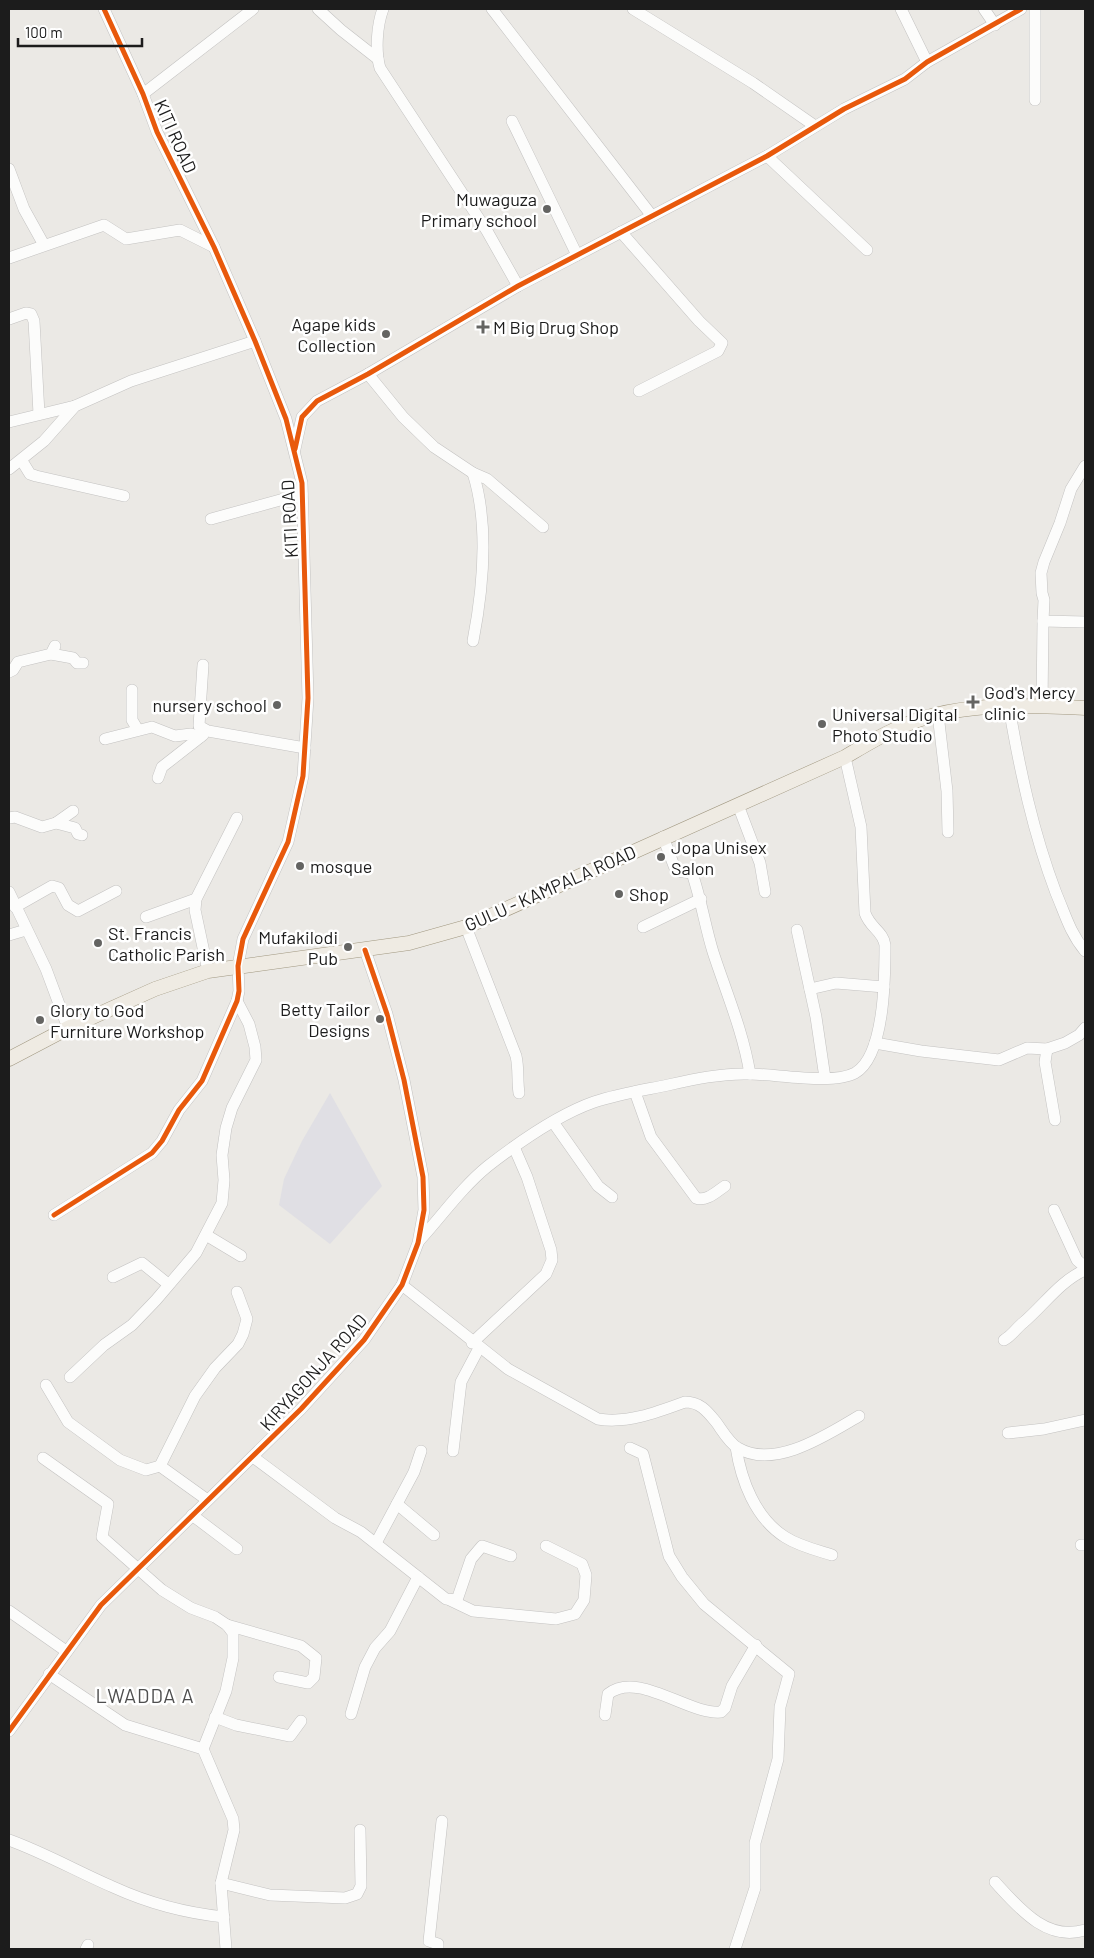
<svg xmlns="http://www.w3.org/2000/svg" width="1094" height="1958" font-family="Barlow,sans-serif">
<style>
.plaza{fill:#e0dfe4}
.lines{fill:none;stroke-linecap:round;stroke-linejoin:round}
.minor-casing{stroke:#c3c2c1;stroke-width:12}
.major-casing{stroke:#a19881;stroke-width:15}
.minor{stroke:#fcfcfb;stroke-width:11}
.major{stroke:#efebe3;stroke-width:14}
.cycleway-casing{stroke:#fff;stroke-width:8}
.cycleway{stroke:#e8590c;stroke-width:5}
.poi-dot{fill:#646462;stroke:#fff;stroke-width:2}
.labels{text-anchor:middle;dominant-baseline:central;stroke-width:5;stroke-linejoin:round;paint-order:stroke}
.street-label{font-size:18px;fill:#1c1c1c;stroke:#fff}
.poi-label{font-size:18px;fill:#1c1c1c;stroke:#fff;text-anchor:start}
.quarter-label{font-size:20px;letter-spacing:1px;fill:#4f4f4f;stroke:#fff}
</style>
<rect width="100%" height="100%" fill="#ebe9e5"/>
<path class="plaza" d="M330,1093L382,1186L330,1244L279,1205L284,1179L302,1141Z"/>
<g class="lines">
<g class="minor-casing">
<g id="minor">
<path d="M318,9L341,30L378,59"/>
<path d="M383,9C377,25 375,51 380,68L487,231L518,286"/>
<path d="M492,9L652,216"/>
<path d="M633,9L753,83L815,126"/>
<path d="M901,9L927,62"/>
<path d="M984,9L995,25"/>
<path d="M1035,9V100"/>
<path d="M143,94L253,9"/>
<path d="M512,121L577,255"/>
<path d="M767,156L867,250"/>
<path d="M9,169L24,209L44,245"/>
<path d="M621,232L699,321L722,343L718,351L639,391"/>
<path d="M9,258L104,225L126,239L180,230L214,247"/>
<path d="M9,319L26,313L31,314L34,321L39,414"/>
<path d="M368,374L403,417L434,447L473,473L487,479L543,527"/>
<path d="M9,422L75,406"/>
<path d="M295,449L302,417L317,401L368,374L518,286L767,156L844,109L905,79L927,62L1021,9"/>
<path d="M22,461L30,474L36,476L124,496"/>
<path d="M1085,466L1071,489L1060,523L1044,562L1041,573L1042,593L1044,600L1043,621L1085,622"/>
<path d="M9,469L44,441L75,406L131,381L255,341"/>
<path d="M473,473C489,524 483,589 473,641"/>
<path d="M211,519L302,494"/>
<path d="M51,654L73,658L77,663H83"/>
<path d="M203,665L199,726L208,731L305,748"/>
<path d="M9,672L13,670L18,662L51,654L55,646"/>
<path d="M132,690V720L138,730"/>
<path d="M1042,706L1043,621"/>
<path d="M1009,707C1020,771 1033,832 1056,893C1065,914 1070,933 1085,951"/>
<path d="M938,714L947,791L948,832"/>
<path d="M105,739L152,727L175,736L191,734L200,737"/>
<path d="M158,778L162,767L203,735"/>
<path d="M738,805L760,863L765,892"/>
<path d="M9,818L15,817L42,827L56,823L75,828L78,834L82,835"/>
<path d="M56,823L73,811"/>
<path d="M663,837L676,871L692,873C701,899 705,926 713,952C726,992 743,1031 750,1074"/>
<path d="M9,892L46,969L68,1028"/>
<path d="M15,907L52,886L59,888L68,905L78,911L116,891"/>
<path d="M146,917L196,899"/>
<path d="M466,927L516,1056C519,1069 517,1080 519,1093"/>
<path d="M643,927L701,899"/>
<path d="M797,930L816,1017L825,1078"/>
<path d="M9,935L26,930"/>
<path d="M208,971L195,910L196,899L237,818"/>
<path d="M810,989L836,983L884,987"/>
<path d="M875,1043L921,1051L999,1060L1027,1048L1047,1049L1065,1043L1079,1035L1085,1028"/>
<path d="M1047,1049L1045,1062L1055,1120"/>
<path d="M635,1092L651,1137L696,1198C707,1202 717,1191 725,1186"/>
<path d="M553,1122L598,1186L612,1197"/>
<path d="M1054,1210L1077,1260L1085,1267"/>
<path d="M54,1215L152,1153L162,1141L179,1110L202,1081L237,1001L239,991L238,966L243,939L288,842L303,776L308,698L302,483L286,419L255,341L214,247L157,132L143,94L104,9"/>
<path d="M206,1235L241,1256"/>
<path d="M419,1241C441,1217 462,1187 488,1166C519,1142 557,1115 594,1102C618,1094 644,1090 668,1085C695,1079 722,1073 750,1074C776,1074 833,1085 855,1073C885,1056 885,976 885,945C883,931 870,928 865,913L861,827L845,757"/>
<path d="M113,1277L142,1263L168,1284"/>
<path d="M402,1285L508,1369L598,1419C627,1424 658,1412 685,1402C700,1402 707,1411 716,1422C722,1430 729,1443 738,1448C775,1470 828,1434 859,1416"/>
<path d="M1004,1340C1013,1335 1016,1328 1024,1322C1044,1305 1060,1281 1085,1270"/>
<path d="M472,1343L546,1274L552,1260L551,1250L527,1177L514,1147"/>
<path d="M70,1377L104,1345L132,1325L156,1300L196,1253L222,1203L224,1180L222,1155L226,1128L232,1108L256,1060L255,1047L249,1024L237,1001"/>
<path d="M46,1385L68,1422L120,1460L146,1470L160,1466"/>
<path d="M1008,1433L1044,1429L1085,1420"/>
<path d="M736,1447C741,1480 755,1518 785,1537C799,1546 816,1550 832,1555"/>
<path d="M630,1448L643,1454L669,1556L682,1577L704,1604L789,1674L780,1707L778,1759L755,1843V1888L735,1949"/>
<path d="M453,1451L461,1382L479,1348"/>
<path d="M253,1457L335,1518L361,1532L446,1599L457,1600L471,1559L482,1546L511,1556"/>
<path d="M43,1458L108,1504L102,1537L162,1590L191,1608L215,1617L227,1625L233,1633V1658L226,1691L203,1749L233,1819L234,1830L221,1883L226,1949"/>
<path d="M206,1499L160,1466L195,1396L215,1368L238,1344L243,1334L247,1319L237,1292"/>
<path d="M397,1504L434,1535"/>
<path d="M192,1515L237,1549"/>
<path d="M376,1543L414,1472L421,1451"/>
<path d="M1081,1545H1085"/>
<path d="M450,1600L473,1611L556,1619L575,1614L584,1600L586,1575L582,1564L546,1546"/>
<path d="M9,1611L66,1651"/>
<path d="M227,1625L301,1646L316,1658L314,1677L308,1683L279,1677"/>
<path d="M49,1674L125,1725L203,1749"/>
<path d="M351,1714L365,1667L375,1648L390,1631L418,1577"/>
<path d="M605,1715L608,1694C638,1670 688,1715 721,1712L725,1708L732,1686L756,1645"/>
<path d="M215,1717L236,1725L290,1736L301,1721"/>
<path d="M9,1731L101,1605L301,1409L364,1340L402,1285L418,1243L424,1210L423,1177L404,1080L387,1014L365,950"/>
<path d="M9,1840C45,1853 78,1872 113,1887C148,1903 186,1913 224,1917"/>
<path d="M995,1882C1018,1907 1046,1942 1085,1930"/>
<path d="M221,1883L270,1895L345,1898L357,1894L361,1886L360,1830"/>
<path d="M86,1949L88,1945"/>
<path d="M438,1949V1944L429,1941L442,1821"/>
</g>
</g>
<g class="major-casing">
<path id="major" d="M9,1059L68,1028L155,989L208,971L409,943L466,927L845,757C862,747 878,737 896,729C954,701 1023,705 1085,708"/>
</g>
<use href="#minor" class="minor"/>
<use href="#major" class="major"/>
<g class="cycleway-casing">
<g id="cycleway">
<path d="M295,449L302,417L317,401L368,374L518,286L767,156L844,109L905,79L927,62L1021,9"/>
<path d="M54,1215L152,1153L162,1141L179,1110L202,1081L237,1001L239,991L238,966L243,939L288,842L303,776L308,698L302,483L286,419L255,341L214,247L157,132L143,94L104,9"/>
<path d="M9,1731L101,1605L301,1409L364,1340L402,1285L418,1243L424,1210L423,1177L404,1080L387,1014L365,950"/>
</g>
</g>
<use href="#cycleway" class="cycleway"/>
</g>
<g class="poi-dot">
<circle cx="547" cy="209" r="5"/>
<path d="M480.5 319.5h5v5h5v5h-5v5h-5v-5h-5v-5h5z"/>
<circle cx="386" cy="334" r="5"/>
<path d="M970.5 694.5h5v5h5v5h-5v5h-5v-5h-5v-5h5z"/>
<circle cx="277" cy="705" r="5"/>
<circle cx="822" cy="724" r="5"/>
<circle cx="661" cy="857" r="5"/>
<circle cx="300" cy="866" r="5"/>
<circle cx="619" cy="894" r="5"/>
<circle cx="98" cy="943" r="5"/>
<circle cx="348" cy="947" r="5"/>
<circle cx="380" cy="1019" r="5"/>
<circle cx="40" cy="1020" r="5"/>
</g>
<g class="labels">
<g class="street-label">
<text transform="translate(176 136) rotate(66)">KITI ROAD</text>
<text transform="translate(289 519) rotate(-93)">KITI ROAD</text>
<text transform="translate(550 888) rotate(-24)">GULU - KAMPALA ROAD</text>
<text transform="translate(313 1372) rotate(-48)">KIRYAGONJA ROAD</text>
</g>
<g class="poi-label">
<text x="537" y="199" text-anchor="end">Muwaguza<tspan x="537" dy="21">Primary school</tspan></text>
<text x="376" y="324" text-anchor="end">Agape kids<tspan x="376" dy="21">Collection</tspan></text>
<text x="493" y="327">M Big Drug Shop</text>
<text x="984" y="692">God's Mercy<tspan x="984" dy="21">clinic</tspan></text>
<text x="267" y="705" text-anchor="end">nursery school</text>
<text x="832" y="714">Universal Digital<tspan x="832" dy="21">Photo Studio</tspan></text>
<text x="671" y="847">Jopa Unisex<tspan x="671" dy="21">Salon</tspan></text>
<text x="310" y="866">mosque</text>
<text x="629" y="894">Shop</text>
<text x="108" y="933">St. Francis<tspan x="108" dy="21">Catholic Parish</tspan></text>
<text x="338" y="937" text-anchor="end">Mufakilodi<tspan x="338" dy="21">Pub</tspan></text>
<text x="370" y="1009" text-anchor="end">Betty Tailor<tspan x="370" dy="21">Designs</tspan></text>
<text x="50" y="1010">Glory to God<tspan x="50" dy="21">Furniture Workshop</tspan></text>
</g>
<g class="quarter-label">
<text x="145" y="1695">LWADDA A</text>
</g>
</g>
<rect width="1094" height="1958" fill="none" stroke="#1c1c1c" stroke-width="20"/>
<path d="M18 38v8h124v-8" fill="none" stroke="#1c1c1c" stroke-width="2.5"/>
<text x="25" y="38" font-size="15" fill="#1c1c1c" stroke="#ffffff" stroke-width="4" paint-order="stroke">100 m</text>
</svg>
